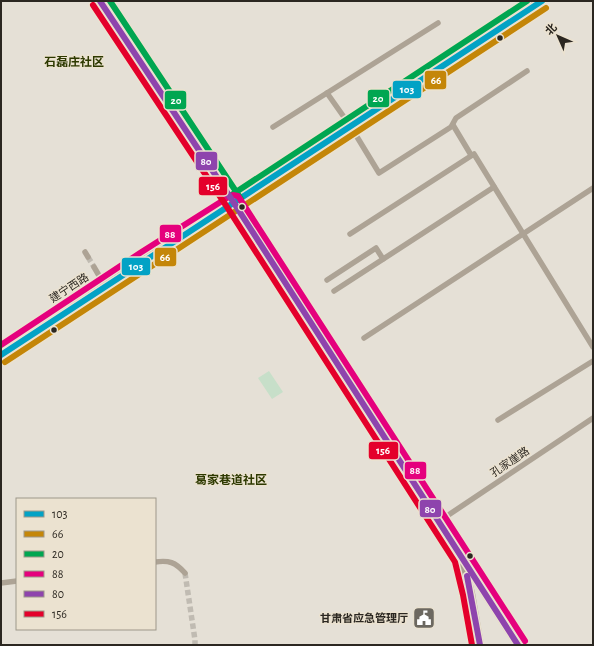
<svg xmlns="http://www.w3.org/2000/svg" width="594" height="646" font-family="'Alegreya Sans','Noto Sans SC',sans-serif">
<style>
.green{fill:#c7dfc9}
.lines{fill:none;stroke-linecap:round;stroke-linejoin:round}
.street-tunnel{stroke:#c0bbb2;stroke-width:5.5;stroke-dasharray:5.5 3;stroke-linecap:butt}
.street{stroke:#ada395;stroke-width:5.5}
.secondary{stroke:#aaa091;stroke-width:8}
.bus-1-casing{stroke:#ebe2d0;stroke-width:9}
.bus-2-casing{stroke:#ebe2d0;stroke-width:9}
.bus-3-casing{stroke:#ebe2d0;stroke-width:9}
.bus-4-casing{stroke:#ebe2d0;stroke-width:9}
.bus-5-casing{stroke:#ebe2d0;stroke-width:9}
.bus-6-casing{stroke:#ebe2d0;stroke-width:9}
.bus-1{stroke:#02a2c5;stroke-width:6}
.bus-2{stroke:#c48608;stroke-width:6}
.bus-3{stroke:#00a651;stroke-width:6}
.bus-4{stroke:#e5007d;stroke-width:6}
.bus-5{stroke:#8e44ad;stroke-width:6}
.bus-6{stroke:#e4002b;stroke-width:6}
.bus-dot{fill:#2b2721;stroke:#ebe2d0;stroke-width:1.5}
.labels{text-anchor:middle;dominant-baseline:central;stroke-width:3;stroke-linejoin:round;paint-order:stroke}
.street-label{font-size:11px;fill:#2b2721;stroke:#ebe2d0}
.poi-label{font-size:11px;font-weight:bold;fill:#2b2721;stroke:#ebe2d0;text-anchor:end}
.neighbourhood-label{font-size:12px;font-weight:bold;fill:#2d3900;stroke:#ebe2d0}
.line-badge{stroke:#ebe2d0;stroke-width:1.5}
.badge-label{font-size:11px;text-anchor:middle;font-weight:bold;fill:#fff}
</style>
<rect width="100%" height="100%" fill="#e5e0d6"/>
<path class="green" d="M269,371L283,392L272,399L258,378Z"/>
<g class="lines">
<g class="street-tunnel">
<path d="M88,257L94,267"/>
<path d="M185,573L195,640V645"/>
</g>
<g class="street">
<path d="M327,93L351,127L379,173L451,127L456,118L527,71"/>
<path d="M453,125L471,155"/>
<path d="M273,127L438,23"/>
<path d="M350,234L474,154L593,347"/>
<path d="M85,252L88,257"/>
<path d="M94,267L101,279"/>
<path d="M327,280L376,248L383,259"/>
<path d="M334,291L494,187"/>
<path d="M364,338L593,188"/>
<path d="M498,420L593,361"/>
<path d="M438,522L593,418"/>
<path d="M155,562C169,560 175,562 185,573"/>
<path d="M1,583L17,581"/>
</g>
<g class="secondary">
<path d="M100,1L234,203L518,645"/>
<path d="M1,345L348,121L528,1"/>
<path d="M1,355C181,236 362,120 542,1"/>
<path d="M464,566L471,593L480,645"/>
</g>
<g class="bus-1-casing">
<path id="bus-1" d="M1,355L542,1"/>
</g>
<g class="bus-2-casing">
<path id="bus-2" d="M5,362L546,8"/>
</g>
<g class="bus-3-casing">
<g id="bus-3">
<path d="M110,1L241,199"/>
<path d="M230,196L527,1"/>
</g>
</g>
<g class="bus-4-casing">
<path id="bus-4" d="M1,345L140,253L230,196L233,195L238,196L525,641"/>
</g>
<g class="bus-5-casing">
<g id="bus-5">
<path d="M100,1L234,203L518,645"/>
<path d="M467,576L480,645"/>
</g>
</g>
<g class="bus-6-casing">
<path id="bus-6" d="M93,5L227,207L455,562L463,595L472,645"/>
</g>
<use href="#bus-1" class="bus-1"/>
<use href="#bus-2" class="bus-2"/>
<use href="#bus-3" class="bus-3"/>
<use href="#bus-4" class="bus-4"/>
<use href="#bus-5" class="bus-5"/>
<use href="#bus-6" class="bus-6"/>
</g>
<defs>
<g id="civic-square" transform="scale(1.15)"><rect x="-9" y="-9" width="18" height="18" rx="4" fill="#6c6860" stroke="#ebe2d0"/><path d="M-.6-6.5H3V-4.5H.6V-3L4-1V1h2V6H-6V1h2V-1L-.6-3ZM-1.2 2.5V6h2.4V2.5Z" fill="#fff"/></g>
</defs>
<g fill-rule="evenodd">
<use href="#civic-square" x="424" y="618"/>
</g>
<g class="bus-dot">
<circle cx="500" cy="38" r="3.5"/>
<circle cx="242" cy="207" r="3.5"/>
<circle cx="54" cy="330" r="3.5"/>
<circle cx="470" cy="556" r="3.5"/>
</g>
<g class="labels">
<g class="street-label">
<text transform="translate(69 288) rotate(-33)">建宁西路</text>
<text transform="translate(510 462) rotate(-34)">孔家崖路</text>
</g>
<g class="poi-label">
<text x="408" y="618">甘肃省应急管理厅</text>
</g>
<g class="neighbourhood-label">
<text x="74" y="62">石磊庄社区</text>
<text x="231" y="480">葛家巷道社区</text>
</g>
</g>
<g class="line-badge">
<rect x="424" y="70" width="23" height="20" rx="4" fill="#c48608"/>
<rect x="392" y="80" width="30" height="19" rx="4" fill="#02a2c5"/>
<rect x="367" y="89" width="23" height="19" rx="4" fill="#00a651"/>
<rect x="164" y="90" width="23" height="20" rx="4" fill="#00a651"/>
<rect x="195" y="151" width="23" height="20" rx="4" fill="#8e44ad"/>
<rect x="198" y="176" width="30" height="20" rx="4" fill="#e4002b"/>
<rect x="159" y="224" width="23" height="19" rx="4" fill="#e5007d"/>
<rect x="154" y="247" width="23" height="20" rx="4" fill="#c48608"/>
<rect x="121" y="257" width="30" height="19" rx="4" fill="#02a2c5"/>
<rect x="368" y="441" width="31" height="19" rx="4" fill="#e4002b"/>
<rect x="404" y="461" width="23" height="19" rx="4" fill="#e5007d"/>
<rect x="419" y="499" width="23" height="19" rx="4" fill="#8e44ad"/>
</g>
<g class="badge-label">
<text x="436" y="84">66</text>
<text x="407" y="93">103</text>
<text x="378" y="102">20</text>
<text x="176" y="104">20</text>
<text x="206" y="165">80</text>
<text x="213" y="190">156</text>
<text x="170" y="238">88</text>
<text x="165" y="261">66</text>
<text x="136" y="270">103</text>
<text x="383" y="454">156</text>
<text x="415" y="474">88</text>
<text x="430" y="513">80</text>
</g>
<rect width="594" height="646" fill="none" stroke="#2b2721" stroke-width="4"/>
<rect x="16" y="498" width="140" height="132" fill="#ebe2d0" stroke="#9e978a"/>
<rect x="24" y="511" width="20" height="6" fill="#02a2c5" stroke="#9e978a"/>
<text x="52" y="518" font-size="12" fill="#2b2721">103</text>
<rect x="24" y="531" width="20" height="6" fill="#c48608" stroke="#9e978a"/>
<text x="52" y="538" font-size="12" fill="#2b2721">66</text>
<rect x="24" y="551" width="20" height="6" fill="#00a651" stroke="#9e978a"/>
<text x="52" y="558" font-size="12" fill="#2b2721">20</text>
<rect x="24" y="571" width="20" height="6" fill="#e5007d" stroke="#9e978a"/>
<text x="52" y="578" font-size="12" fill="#2b2721">88</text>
<rect x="24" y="591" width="20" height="6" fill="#8e44ad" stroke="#9e978a"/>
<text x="52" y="598" font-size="12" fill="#2b2721">80</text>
<rect x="24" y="611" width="20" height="6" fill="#e4002b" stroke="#9e978a"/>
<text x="52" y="618" font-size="12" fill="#2b2721">156</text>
<g transform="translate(558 36) rotate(315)" stroke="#ebe2d0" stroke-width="3" paint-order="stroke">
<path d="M0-3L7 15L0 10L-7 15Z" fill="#2b2721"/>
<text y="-6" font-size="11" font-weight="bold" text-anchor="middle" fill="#2b2721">北</text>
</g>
</svg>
